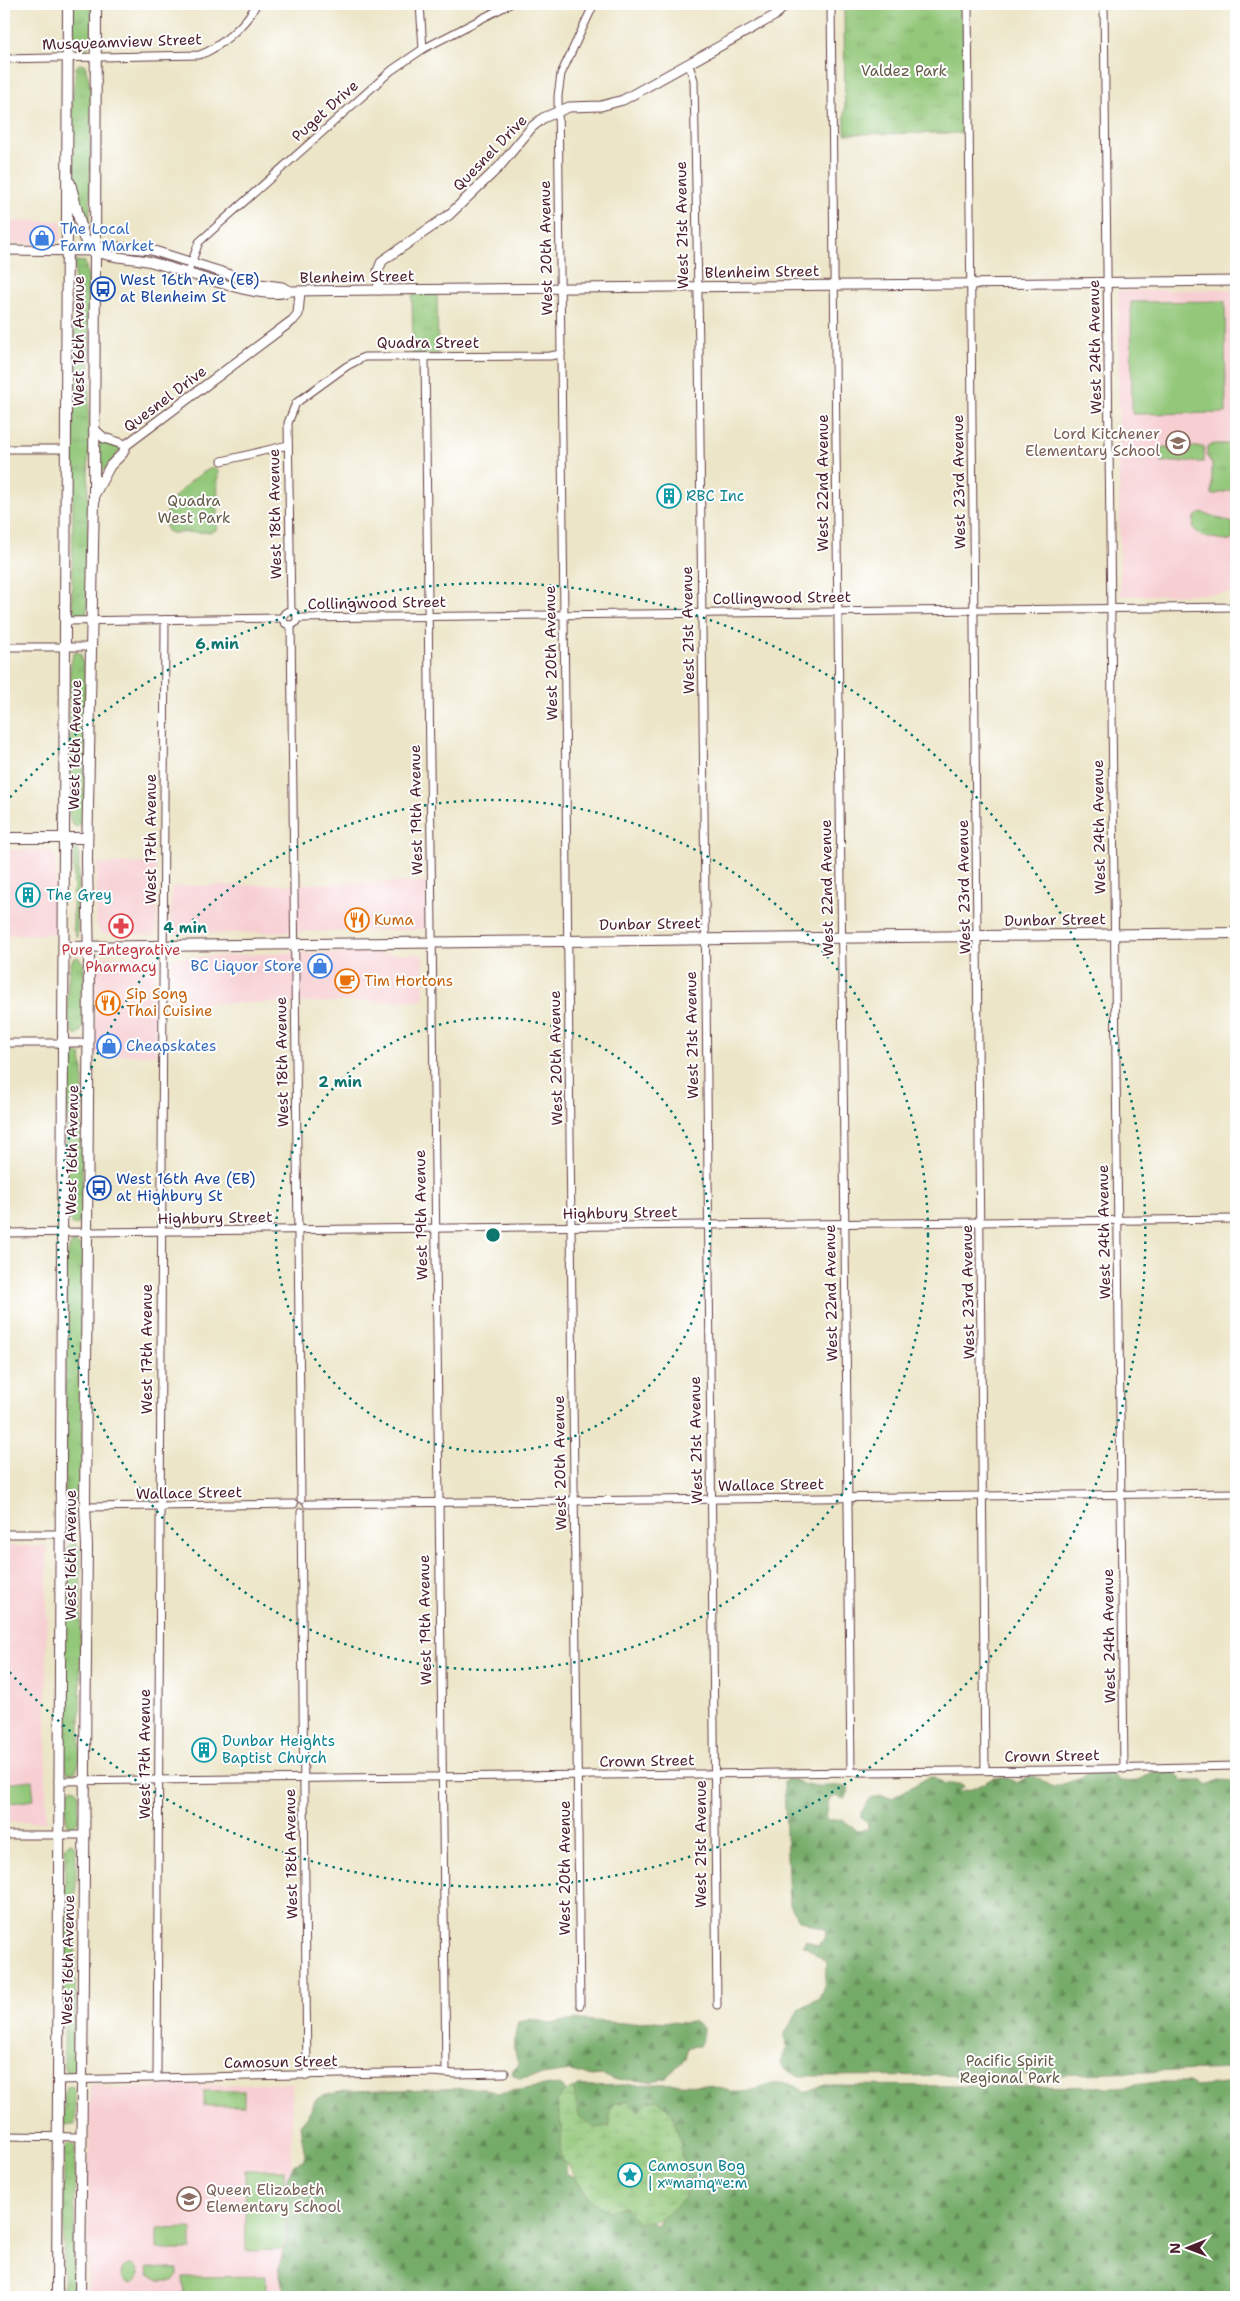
<svg xmlns="http://www.w3.org/2000/svg" width="1240" height="2301" font-family="'Shantell Sans',sans-serif">
<style>
.built{fill:#f7cfd3}
.grass{fill:url(#grass-tufts);stroke:#6e7352}
.forest{fill:url(#forest-firs);stroke:#60664a}
.wetland{fill:url(#wetland-marsh);stroke:#6e7352}
.pitch{fill:#93c779;stroke:#6e7352}
.lines{fill:none;stroke-linecap:round;stroke-linejoin:round}
.minor-casing{stroke:#623d42;stroke-width:9}
.tertiary-casing{stroke:#623d42;stroke-width:11}
.secondary-casing{stroke:#623d42;stroke-width:12}
.minor{stroke:#fff;stroke-width:7}
.tertiary{stroke:#fff;stroke-width:9}
.secondary{stroke:#fff;stroke-width:10}
.ring{fill:none;stroke:#0f766e;stroke-width:2.5;stroke-dasharray:2.5 5}
.labels{text-anchor:middle;dominant-baseline:central;stroke-width:4;stroke-linejoin:round;paint-order:stroke}
.street-label{font-size:15px;fill:#4a1f2b;stroke:#fff}
.park-label{font-size:15px;fill:#645a46;stroke:#fff}
.shop-label{font-size:15px;fill:#366cbe;stroke:#fff;text-anchor:start}
.transit-label{font-size:15px;fill:#164399;stroke:#fff;text-anchor:start}
.education-label{font-size:15px;fill:#785e54;stroke:#fff;text-anchor:end}
.culture-label{font-size:15px;fill:#0d838f;stroke:#fff;text-anchor:start}
.food-label{font-size:15px;fill:#c56008;stroke:#fff;text-anchor:start}
.health-label{font-size:15px;fill:#be3a42;stroke:#fff}
.centre{fill:#0f766e;stroke:#fff;stroke-width:2.5}
.ring-label{font-size:15px;text-anchor:middle;font-weight:bold;fill:#0f766e;stroke:#fff;stroke-width:4;stroke-linejoin:round;paint-order:stroke}
</style>
<defs>
<pattern id="grass-tufts" width="24" height="20" patternUnits="userSpaceOnUse" patternTransform="scale(1.25)"><rect width="24" height="20" fill="#93c779"/><path d="M3 7l-1-3M5 7V3M7 7l1-3M15 17l-1-3M17 17v-4M19 17l1-3" fill="none" stroke="#80aa69"/></pattern>
<pattern id="forest-firs" width="22" height="20" patternUnits="userSpaceOnUse" patternTransform="scale(1.25)"><rect width="22" height="20" fill="#76ac69"/><path d="M5 1l3.5 6h-7zM16 11l3.5 6h-7z" fill="#638b57"/></pattern>
<pattern id="wetland-marsh" width="20" height="14" patternUnits="userSpaceOnUse" patternTransform="scale(1.25)"><rect width="20" height="14" fill="#93c779"/><path d="M1 5h8M5 5V1M11 12h8M15 12V8" fill="none" stroke="#80aa69"/></pattern>
</defs>
<rect width="100%" height="100%" fill="#fff"/>
<filter id="ink" filterUnits="userSpaceOnUse"><feTurbulence type="fractalNoise" baseFrequency=".02" numOctaves="2"/><feDisplacementMap in="SourceGraphic" scale="10" xChannelSelector="R" yChannelSelector="G"/><feConvolveMatrix kernelMatrix="1 2 1 2 8 2 1 2 1" color-interpolation-filters="sRGB"/></filter>
<filter id="wash" filterUnits="userSpaceOnUse"><feTurbulence type="fractalNoise" baseFrequency=".0096" numOctaves="4" result="noise"/><feDisplacementMap in="SourceGraphic" scale="20" xChannelSelector="R" yChannelSelector="G"/><feGaussianBlur stdDeviation="1.12" result="paint"/><feColorMatrix in="noise" values="0 0 0 0 0 0 0 0 0 0 0 0 0 0 0 0 0 1.4 0 .05"/><feComposite in="paint" operator="in"/></filter>
<g filter="url(#wash)">
<rect width="100%" height="100%" fill="#ece5c7"/>
<g class="built">
<path d="M4,221H61V239L55,245L4,243Z"/>
<path d="M1231,289L1236,293V593L1120,596L1118,291Z"/>
<path d="M4,850H47L55,855L57,934L4,935Z"/>
<path d="M156,863L157,932L152,935L102,934L96,924L97,864Z"/>
<path d="M426,882V923L421,930L177,934L170,928L171,888L176,886Z"/>
<path d="M281,953L419,954L423,958L424,998L419,1001L176,1004L170,1002L172,958Z"/>
<path d="M103,956H149L154,960L156,1055H95V965L98,958Z"/>
<path d="M4,1546H47L46,1822H4Z"/>
<path d="M292,2083L291,2297H87L90,2087L95,2084H102L105,2088Z"/>
</g>
<g class="grass">
<path d="M73,4H91C91,17 96,42 84,51L79,50C71,36 73,18 73,4Z"/>
<path d="M963,7L964,133L845,134L844,8Z"/>
<path d="M79,64L85,65L91,88L90,215L88,234C84,219 78,204 75,188C68,149 71,107 76,67Z"/>
<path d="M75,261L85,262L90,288L87,610L86,616L82,618L75,612L72,603Z"/>
<path d="M437,294L438,354H413L412,295Z"/>
<path d="M99,441L121,449L99,476Z"/>
<path d="M1214,444H1232V490L1212,495V463L1207,457V447Z"/>
<path d="M214,467L218,470L217,529L212,532L172,533L167,531C156,506 194,475 214,467Z"/>
<path d="M1201,512L1233,523V539L1230,541L1201,536L1193,528L1194,518Z"/>
<path d="M77,652L81,654L86,679L85,813L81,824L76,827L72,824L69,815L70,670L73,654Z"/>
<path d="M74,844L79,855L77,938L73,929Z"/>
<path d="M78,957L84,964V1024L80,1033L76,1036C63,1028 66,971 73,959Z"/>
<path d="M74,1052L81,1055L83,1071L82,1210L79,1224L75,1226L72,1224L66,1213L67,1070L71,1055Z"/>
<path d="M75,1242L80,1246L83,1253L82,1490L77,1498L73,1500L65,1491L66,1258L71,1244Z"/>
<path d="M73,1543L77,1545L81,1554L80,1760L76,1771L71,1773L67,1771L63,1756L64,1558L69,1546Z"/>
<path d="M71,1788L76,1789L79,1795L78,1822L71,1827L68,1825C65,1813 62,1797 71,1788Z"/>
<path d="M70,1842L76,1847L75,2068L71,2074L66,2071L64,2064L65,1847Z"/>
<path d="M72,2086L75,2091V2125H64V2097L67,2087Z"/>
<rect x="204" y="2091" width="40" height="15"/>
<path d="M69,2143L74,2145L75,2150L74,2297H63L64,2148Z"/>
<circle cx="130" cy="2274" r="9"/>
<path d="M149,2267L177,2269V2275L173,2281H159L148,2275L147,2268Z"/>
</g>
<g class="forest">
<path d="M1089,1771L1114,1775L1119,1782L1138,1781L1154,1771L1175,1773L1184,1781H1203L1208,1785L1219,1780L1236,1781V2069L1051,2075L799,2076L785,2070L781,2063L787,2046L784,2035L799,2009L819,1998L825,1983L827,1962L803,1945L806,1940L817,1945L825,1939L827,1930L799,1920L789,1903L784,1782L788,1778C796,1780 804,1786 812,1786C825,1787 837,1784 849,1788L848,1794L844,1799L837,1796L829,1799L827,1813L824,1816L828,1820H843L858,1831L867,1830L868,1823L861,1817V1812L871,1798L881,1796L892,1798L929,1777H934L945,1784H962L964,1787L956,1790C982,1795 988,1766 1017,1783C1036,1770 1036,1778 1053,1787L1082,1778Z"/>
<path d="M531,2019L549,2023L579,2020L623,2023L653,2021L684,2023L693,2021L703,2028L702,2042L699,2046L688,2047L685,2059L665,2078L652,2081L611,2079L602,2075L592,2076L571,2071L519,2078L513,2075L512,2071L519,2065C513,2053 514,2035 518,2022Z"/>
<path d="M1158,2082H1189L1196,2086L1236,2082V2297H285L278,2266L287,2245L286,2182L293,2165L303,2161L305,2156L300,2125L310,2112L315,2100L322,2096L345,2091L484,2088L497,2093L558,2084L564,2087L567,2095L568,2160L565,2173L579,2179L583,2193L598,2205L614,2201L642,2220L658,2225L663,2212L615,2126L582,2143L573,2090L577,2086C619,2086 662,2082 703,2085C715,2086 729,2092 741,2092C762,2091 785,2072 805,2093L825,2085L1118,2087Z"/>
</g>
<path class="wetland" d="M573,2087L579,2116L595,2128L610,2126L609,2114L613,2104L628,2101L639,2111L647,2102L658,2100L672,2112L680,2140L685,2169V2197C671,2212 658,2223 637,2223L624,2206L609,2211L589,2199L568,2165L562,2161L560,2153L562,2131L557,2102L562,2094Z"/>
<g class="pitch">
<path d="M1225,301L1226,413L1132,414L1131,302Z"/>
<rect x="1161" y="447" width="43" height="15"/>
<path d="M32,1780L34,1800L4,1804V1783Z"/>
<path d="M245,2170H284L285,2250L246,2251Z"/>
<path d="M191,2228V2250H157V2229Z"/>
<path d="M266,2276V2297H184L183,2277Z"/>
</g>
</g>
<g filter="url(#ink)">
<g class="lines">
<g class="minor-casing">
<g id="minor">
<path d="M420,4L423,49"/>
<path d="M831,4L851,1771"/>
<path d="M968,4L985,1770"/>
<path d="M1104,4L1124,1769"/>
<path d="M4,59L199,55C217,50 249,22 256,4"/>
<path d="M689,65L694,80L699,349L717,2005"/>
<path d="M188,272L199,242L392,70L423,49L510,4"/>
<path d="M425,357L446,2072"/>
<path d="M4,449H66"/>
<path d="M222,461L288,445"/>
<circle cx="290" cy="618" r="7"/>
<path d="M291,611L288,423L296,403L347,366L364,357L550,356L561,354"/>
<path d="M298,618L1236,607"/>
<path d="M65,621L283,618"/>
<path d="M291,625L301,1499"/>
<path d="M4,647H92"/>
<path d="M4,1043H89"/>
<path d="M4,1233L1236,1219"/>
<path d="M307,1504L1236,1493"/>
<path d="M85,1507L294,1504"/>
<path d="M301,1512L307,2076"/>
<path d="M4,1534H61"/>
<path d="M58,1781L1056,1770L1236,1766"/>
<path d="M4,1835H84"/>
<path d="M580,2005L558,96L561,74L594,4"/>
<path d="M157,2078L165,620"/>
<path d="M58,2080L433,2072L455,2074L505,2073"/>
<path d="M4,2136L81,2137"/>
</g>
</g>
<g class="tertiary-casing">
<g id="tertiary">
<path d="M4,250L94,251C112,259 132,257 151,262C179,269 266,303 289,291L1236,281"/>
<path d="M94,251L105,246L151,250L260,284L282,287L289,291"/>
<path d="M379,290L378,271L382,261L449,215L499,167L532,127L543,118L569,107L601,106L623,100L774,16L787,4"/>
<path d="M94,429L104,438L126,445"/>
<path d="M95,494L110,466L123,453L126,445L293,320L298,314L300,292"/>
</g>
</g>
<g class="secondary-casing">
<g id="secondary">
<path d="M70,183L84,238L94,251"/>
<path d="M4,838H87"/>
<path d="M64,947L1236,933"/>
<path d="M57,2297L68,4"/>
<path d="M80,2297L87,1546L85,1507L89,964L87,858L94,496L96,4"/>
</g>
</g>
<use href="#minor" class="minor"/>
<use href="#tertiary" class="tertiary"/>
<use href="#secondary" class="secondary"/>
</g>
</g>
<g class="ring">
<circle cx="493" cy="1235" r="217"/>
<circle cx="493" cy="1235" r="435"/>
<path d="M5 803A652 652 0 1 1 5 1667"/>
</g>
<defs>
<g id="shop-ring" transform="scale(1.25)"><circle r="9.5" fill="#fff" stroke="#3f7fe0" stroke-width="1.5"/><path d="M-5-2.5h2.3a2.7 3.5 0 0 1 5.4 0H5L5.5 6h-11ZM-1.5-2.5h3a1.5 2.3 0 0 0-3 0Z" fill="#3f7fe0"/></g>
<g id="bus-ring" transform="scale(1.25)"><circle r="9.5" fill="#fff" stroke="#1a4fb4" stroke-width="1.5"/><path d="M-5-6H5V4H4V6H2V4H-2V6H-4V4H-5ZM-3.5-4V0h7V-4ZM-3.5 1.2v1.5H-2V1.2ZM2 1.2v1.5H3.5V1.2Z" fill="#1a4fb4"/></g>
<g id="school-ring" transform="scale(1.25)"><circle r="9.5" fill="#fff" stroke="#8d6e63" stroke-width="1.5"/><path d="M0-5L7-2L0 1L-7-2ZM-4 1L0 2.5L4 1V4Q0 6-4 4Z" fill="#8d6e63"/></g>
<g id="building-ring" transform="scale(1.25)"><circle r="9.5" fill="#fff" stroke="#0f9aa8" stroke-width="1.5"/><path d="M-4-6H4V6H1V3H-1V6H-4ZM-2.5-4.3h1.7v1.8h-1.7ZM.8-4.3h1.7v1.8H.8ZM-2.5-1h1.7V.8h-1.7ZM.8-1h1.7V.8H.8Z" fill="#0f9aa8"/></g>
<g id="restaurant-ring" transform="scale(1.25)"><circle r="9.5" fill="#fff" stroke="#e8710a" stroke-width="1.5"/><path d="M-5-6h1v4h1v-4h1v4h1v-4h1v5L-1.5 .5V6h-2V.5L-5-1ZM5-6V6H3V1.5H1.5Q1.5-4 5-6Z" fill="#e8710a"/></g>
<g id="pharmacy-ring" transform="scale(1.25)"><circle r="9.5" fill="#fff" stroke="#e0444e" stroke-width="1.5"/><path d="M-2-6h4v4h4v4h-4v4h-4v-4h-4v-4h4Z" fill="#e0444e"/></g>
<g id="cafe-ring" transform="scale(1.25)"><circle r="9.5" fill="#fff" stroke="#e8710a" stroke-width="1.5"/><path d="M-5.5-4.5H6V0H3Q3 3.5 0 3.5H-2.5Q-5.5 3.5-5.5 0ZM3-3.2v2h1.7v-2ZM-6 4.5H4V6H-6Z" fill="#e8710a"/></g>
<g id="sight-ring" transform="scale(1.25)"><circle r="9.5" fill="#fff" stroke="#0f9aa8" stroke-width="1.5"/><path d="M0-6L1.8-2.2L6-1.7L2.9 1.2L3.7 5.4L0 3.3L-3.7 5.4L-2.9 1.2L-6-1.7L-1.8-2.2Z" fill="#0f9aa8"/></g>
</defs>
<g fill-rule="evenodd">
<use href="#shop-ring" x="42" y="238"/>
<use href="#bus-ring" x="103" y="289"/>
<use href="#school-ring" x="1178" y="443"/>
<use href="#building-ring" x="669" y="496"/>
<use href="#building-ring" x="28" y="895"/>
<use href="#restaurant-ring" x="357" y="920"/>
<use href="#pharmacy-ring" x="121" y="926"/>
<use href="#shop-ring" x="320" y="966"/>
<use href="#cafe-ring" x="347" y="981"/>
<use href="#restaurant-ring" x="108" y="1003"/>
<use href="#shop-ring" x="109" y="1046"/>
<use href="#bus-ring" x="99" y="1188"/>
<use href="#building-ring" x="204" y="1750"/>
<use href="#sight-ring" x="630" y="2175"/>
<use href="#school-ring" x="189" y="2199"/>
</g>
<g class="labels">
<g class="street-label">
<text transform="translate(122 42) rotate(-2)">Musqueamview Street</text>
<text transform="translate(325 111) rotate(-42)">Puget Drive</text>
<text transform="translate(490 153) rotate(-46)">Quesnel Drive</text>
<text transform="translate(682 225) rotate(-91)">West 21st Avenue</text>
<text transform="translate(546 248) rotate(-91)">West 20th Avenue</text>
<text transform="translate(762 272) rotate(-1)">Blenheim Street</text>
<text transform="translate(357 277) rotate(-1)">Blenheim Street</text>
<text transform="translate(79 341) rotate(-90)">West 16th Avenue</text>
<text x="428" y="343">Quadra Street</text>
<text transform="translate(1095 347) rotate(-91)">West 24th Avenue</text>
<text transform="translate(165 399) rotate(-37)">Quesnel Drive</text>
<text transform="translate(959 482) rotate(-91)">West 23rd Avenue</text>
<text transform="translate(823 483) rotate(-90)">West 22nd Avenue</text>
<text transform="translate(275 514) rotate(-91)">West 18th Avenue</text>
<text transform="translate(782 598) rotate(-1)">Collingwood Street</text>
<text transform="translate(377 603) rotate(-1)">Collingwood Street</text>
<text transform="translate(688 630) rotate(-91)">West 21st Avenue</text>
<text transform="translate(551 653) rotate(-91)">West 20th Avenue</text>
<text transform="translate(75 745) rotate(-89)">West 16th Avenue</text>
<text transform="translate(416 810) rotate(-91)">West 19th Avenue</text>
<text transform="translate(1099 827) rotate(-91)">West 24th Avenue</text>
<text transform="translate(151 839) rotate(-90)">West 17th Avenue</text>
<text transform="translate(964 887) rotate(-91)">West 23rd Avenue</text>
<text transform="translate(827 888) rotate(-91)">West 22nd Avenue</text>
<text transform="translate(1055 920) rotate(-1)">Dunbar Street</text>
<text transform="translate(650 924) rotate(-1)">Dunbar Street</text>
<text transform="translate(692 1035) rotate(-91)">West 21st Avenue</text>
<text transform="translate(556 1058) rotate(-91)">West 20th Avenue</text>
<text transform="translate(282 1062) rotate(-91)">West 18th Avenue</text>
<text transform="translate(72 1150) rotate(-89)">West 16th Avenue</text>
<text transform="translate(620 1213) rotate(-1)">Highbury Street</text>
<text transform="translate(421 1215) rotate(-91)">West 19th Avenue</text>
<text transform="translate(215 1218) rotate(-1)">Highbury Street</text>
<text transform="translate(1104 1232) rotate(-91)">West 24th Avenue</text>
<text transform="translate(968 1292) rotate(-91)">West 23rd Avenue</text>
<text transform="translate(831 1293) rotate(-91)">West 22nd Avenue</text>
<text transform="translate(147 1349) rotate(-90)">West 17th Avenue</text>
<text transform="translate(696 1440) rotate(-91)">West 21st Avenue</text>
<text transform="translate(560 1463) rotate(-91)">West 20th Avenue</text>
<text transform="translate(771 1485) rotate(-1)">Wallace Street</text>
<text transform="translate(189 1493) rotate(-1)">Wallace Street</text>
<text transform="translate(71 1555) rotate(-90)">West 16th Avenue</text>
<text transform="translate(425 1620) rotate(-91)">West 19th Avenue</text>
<text transform="translate(1109 1636) rotate(-91)">West 24th Avenue</text>
<text transform="translate(145 1754) rotate(-90)">West 17th Avenue</text>
<text transform="translate(1052 1756) rotate(-1)">Crown Street</text>
<text transform="translate(647 1761) rotate(-1)">Crown Street</text>
<text transform="translate(701 1844) rotate(-90)">West 21st Avenue</text>
<text transform="translate(291 1854) rotate(-91)">West 18th Avenue</text>
<text transform="translate(565 1868) rotate(-90)">West 20th Avenue</text>
<text transform="translate(68 1960) rotate(-89)">West 16th Avenue</text>
<text transform="translate(281 2062) rotate(-1)">Camosun Street</text>
</g>
<g class="park-label">
<text x="904" y="71">Valdez Park</text>
<text x="194" y="501">Quadra<tspan x="194" dy="17">West Park</tspan></text>
<text x="1010" y="2061">Pacific Spirit<tspan x="1010" dy="17">Regional Park</tspan></text>
</g>
<g class="shop-label">
<text x="60" y="229">The Local<tspan x="60" dy="17">Farm Market</tspan></text>
<text x="302" y="966" text-anchor="end">BC Liquor Store</text>
<text x="126" y="1046">Cheapskates</text>
</g>
<g class="transit-label">
<text x="120" y="280">West 16th Ave (EB)<tspan x="120" dy="17">at Blenheim St</tspan></text>
<text x="116" y="1179">West 16th Ave (EB)<tspan x="116" dy="17">at Highbury St</tspan></text>
</g>
<g class="education-label">
<text x="1160" y="434">Lord Kitchener<tspan x="1160" dy="17">Elementary School</tspan></text>
<text x="206" y="2190" text-anchor="start">Queen Elizabeth<tspan x="206" dy="17">Elementary School</tspan></text>
</g>
<g class="culture-label">
<text x="686" y="496">RBC Inc</text>
<text x="46" y="895">The Grey</text>
<text x="222" y="1741">Dunbar Heights<tspan x="222" dy="17">Baptist Church</tspan></text>
<text x="648" y="2166">Camosun Bog<tspan x="648" dy="17">| xʷməm̓qʷe:m</tspan></text>
</g>
<g class="food-label">
<text x="374" y="920">Kuma</text>
<text x="364" y="981">Tim Hortons</text>
<text x="126" y="994">Sip Song<tspan x="126" dy="17">Thai Cuisine</tspan></text>
</g>
<g class="health-label">
<text x="121" y="950">Pure Integrative<tspan x="121" dy="17">Pharmacy</tspan></text>
</g>
</g>
<circle cx="493" cy="1235" r="8" class="centre"/>
<g class="ring-label">
<text x="217" y="649">6 min</text>
<text x="185" y="933">4 min</text>
<text x="340" y="1087">2 min</text>
</g>
<rect width="1240" height="2301" fill="none" stroke="#fff" stroke-width="20"/>
<g transform="translate(1188 2248) rotate(269)" stroke="#ffffff" stroke-width="4" paint-order="stroke">
<path d="M0-4L9 19L0 12L-9 19Z" fill="#4a1f2b"/>
<text y="-8" font-size="14" font-weight="bold" text-anchor="middle" fill="#4a1f2b">N</text>
</g>
</svg>
